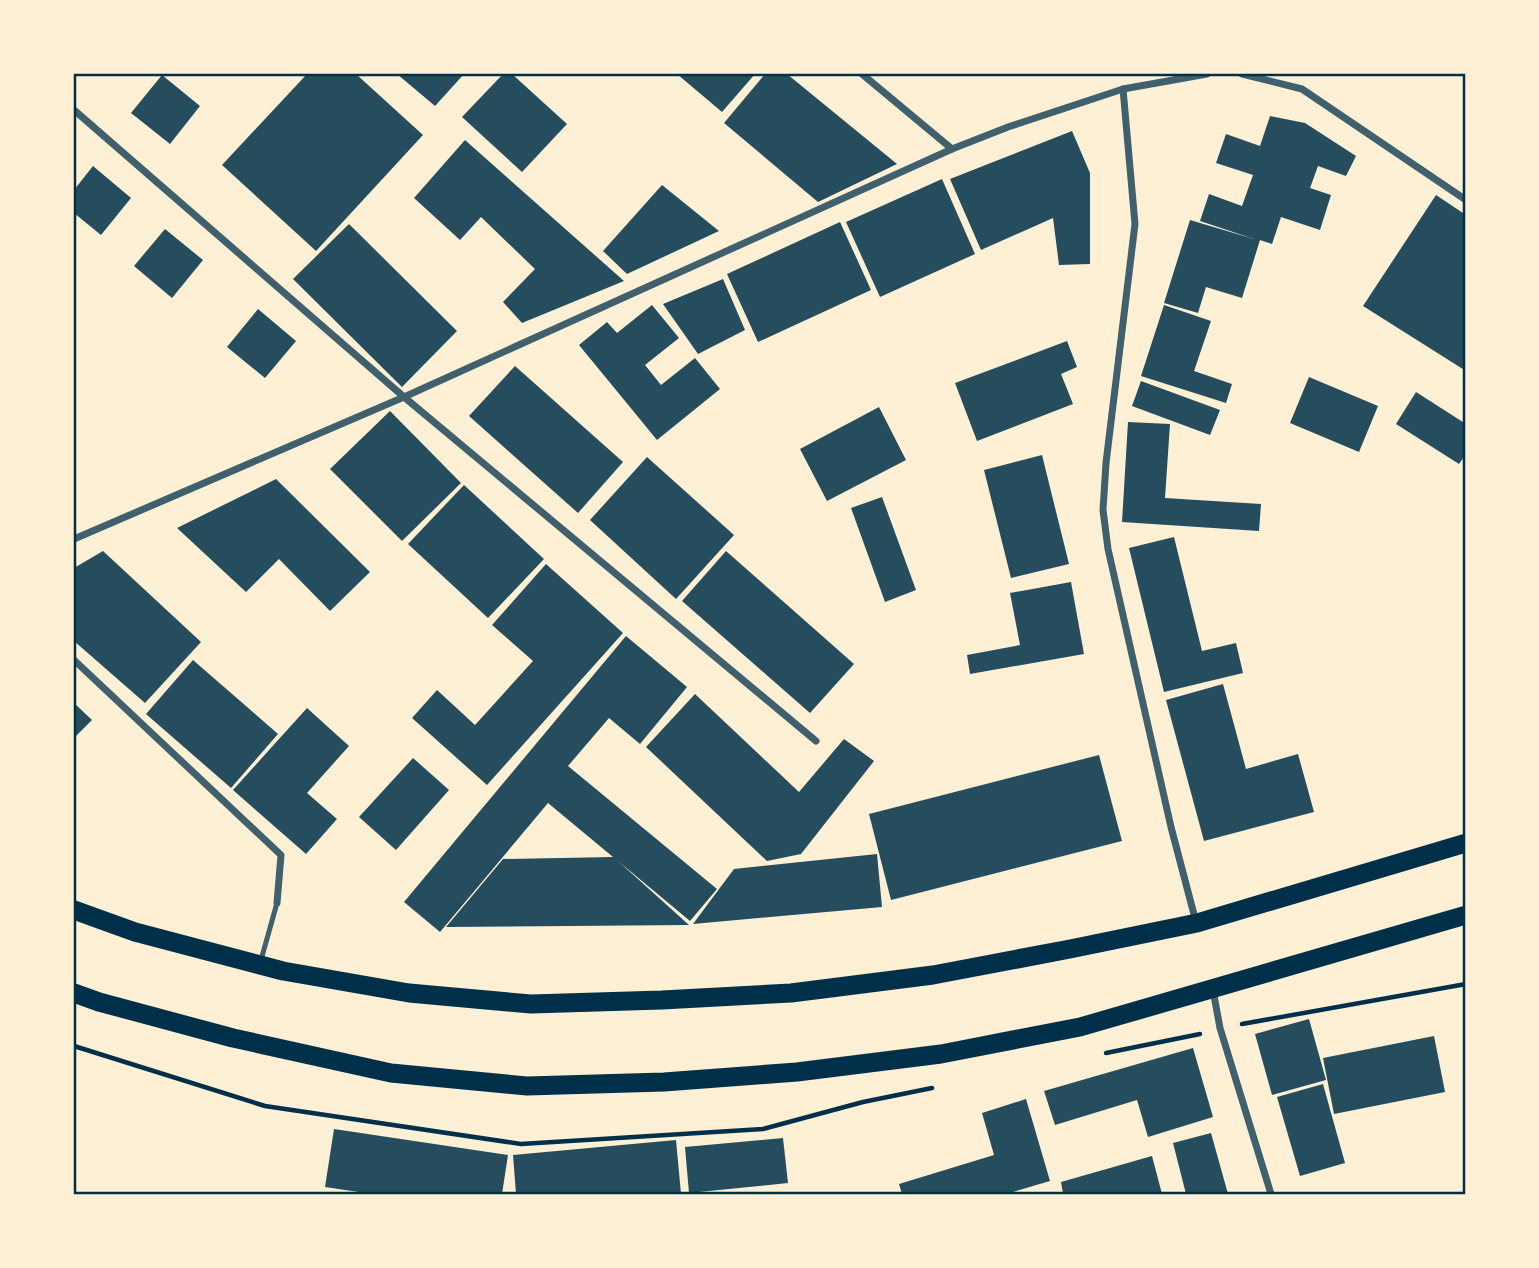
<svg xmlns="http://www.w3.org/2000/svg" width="1539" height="1268" font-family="Cabin,sans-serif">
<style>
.building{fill:#264d5e}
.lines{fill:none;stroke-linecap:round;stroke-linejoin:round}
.path{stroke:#003049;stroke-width:4.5}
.service{stroke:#3f606c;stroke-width:5}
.minor{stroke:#3f606c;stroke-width:7}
.trunk{stroke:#003049;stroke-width:19}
.neatline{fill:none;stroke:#003049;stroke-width:2.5}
</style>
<rect width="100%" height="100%" fill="#fdf0d5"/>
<g class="building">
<path d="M307,74H356L423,135L316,251L222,165Z"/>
<path d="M397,74H464L435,106Z"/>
<path d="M503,74H512L567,124L522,172L462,117Z"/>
<path d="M677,74H755L722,112Z"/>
<path d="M765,74H787L897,164L818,202L724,123Z"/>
<path d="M162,75L200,106L170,144L131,113Z"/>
<path d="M1270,116L1305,123L1356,156L1346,176L1318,166L1310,188L1331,195L1320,230L1281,217L1272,244L1260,240L1242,298L1206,287L1198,313L1164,303L1190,220L1254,239L1200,221L1209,194L1242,206L1253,175L1216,163L1226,134L1260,146Z"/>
<path d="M1072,131L1090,173V264L1059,265L1053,218L981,250L950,179Z"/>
<path d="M465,140L624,281L522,323L503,302L535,269L481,217L460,240L414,198Z"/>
<path d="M93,166L131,198L101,235L74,213V190Z"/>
<path d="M942,179L975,254L880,297L846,222Z"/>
<path d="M662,185L719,231L627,274L603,251Z"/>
<path d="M1436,195L1466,215V371L1363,306Z"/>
<path d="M840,222L871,290L758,342L727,274Z"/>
<path d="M349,224L457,331L402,387L293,279Z"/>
<path d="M165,229L203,260L172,298L134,266Z"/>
<path d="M723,279L745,330L698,354L663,304Z"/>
<path d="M652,305L679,338L645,365L661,385L695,358L720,389L657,440L579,345L607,322L617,333Z"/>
<path d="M1164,305L1211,321L1194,371L1232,384L1226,403L1141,376Z"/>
<path d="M258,309L296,341L265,378L227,347Z"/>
<path d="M1067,341L1077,367L1061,374L1073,404L977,441L955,383Z"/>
<path d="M515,366L623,462L578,513L469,416Z"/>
<path d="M1309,377L1378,406L1359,452L1290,423Z"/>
<path d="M1141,381L1220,410L1210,435L1132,406Z"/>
<path d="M1416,392L1466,424V454L1459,464L1396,424Z"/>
<path d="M879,407L906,460L827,501L800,449Z"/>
<path d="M390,411L461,483L402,541L330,469Z"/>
<path d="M1128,422L1170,424L1165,498L1261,504L1259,531L1122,522Z"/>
<path d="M1042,455L1069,564L1011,578L984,470Z"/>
<path d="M647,457L734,535L676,599L590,520Z"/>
<path d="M276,479L370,572L330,611L279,559L246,592L177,528Z"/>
<path d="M464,485L544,559L488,618L408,544Z"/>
<path d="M882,497L916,590L885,602L851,508Z"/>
<path d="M1174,537L1202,651L1236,643L1243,673L1164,692L1129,548Z"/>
<path d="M103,551L201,642L145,703L74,641V568Z"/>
<path d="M726,551L854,664L810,713L682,601Z"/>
<path d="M546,564L623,633L487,785L412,718L437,690L475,725L533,661L492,625Z"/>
<path d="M1071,582L1084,654L970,674L967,655L1020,645L1010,593Z"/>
<path d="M626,636L687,687L640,744L609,718L568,766L717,889L690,921L618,861L689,925L446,927L503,859L613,857L548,803L440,932L404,902Z"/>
<path d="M193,660L278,734L231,788L146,714Z"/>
<path d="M1223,684L1246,769L1298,754L1314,812L1204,841L1166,700Z"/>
<path d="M695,694L799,792L844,739L874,761L801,854L767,861L646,747Z"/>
<path d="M74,703L92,720L74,738Z"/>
<path d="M307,708L349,746L307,793L337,819L306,854L233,790Z"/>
<path d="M1099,755L1122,841L891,900L869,814Z"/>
<path d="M413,758L449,790L396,850L359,817Z"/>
<path d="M877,854L882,907L693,924L734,869Z"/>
<path d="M1309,1019L1326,1080L1272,1095L1255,1034Z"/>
<path d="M1434,1036L1445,1092L1334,1114L1323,1058Z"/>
<path d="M1193,1048L1213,1117L1148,1137L1137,1100L1055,1125L1044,1091Z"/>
<path d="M1323,1084L1345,1163L1300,1176L1277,1097Z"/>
<path d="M1026,1099L1050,1181L1006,1194H902L899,1184L994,1155L982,1113Z"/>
<path d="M334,1129L508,1155L502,1194H372L325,1187Z"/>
<path d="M1211,1133L1228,1194H1186L1173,1143Z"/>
<path d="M783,1138L788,1183L689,1193L685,1147Z"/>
<path d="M676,1140L681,1194H516L513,1155Z"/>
<path d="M1152,1156L1162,1194H1063L1061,1182Z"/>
</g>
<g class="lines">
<g class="path">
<path d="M1242,1024L1466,984"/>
<path d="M74,1046L265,1106L521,1144L763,1129L863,1102L932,1088"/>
<path d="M1106,1053L1200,1034"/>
</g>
<path class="service" d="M261,960L277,903"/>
<g class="minor">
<path d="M862,74L952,149"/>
<path d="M1242,74L1302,89L1466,200"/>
<path d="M1123,89L1135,224L1106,463L1103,510L1108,549L1171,827L1196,922"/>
<path d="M74,110L404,397L816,741"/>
<path d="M74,539L404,397L952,149L1008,127L1123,89L1207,74"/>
<path d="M74,660L281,855L277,903"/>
<path d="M1213,990L1220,1028L1271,1194"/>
</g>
<g class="trunk">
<path d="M74,910L135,932L283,971L409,993L531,1004L662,1000L791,993L933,975L1070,949L1197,923L1466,843"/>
<path d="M74,993L99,1002L233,1038L391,1073L527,1086L664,1082L797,1072L941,1054L1080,1027L1466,915"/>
</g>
</g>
<rect width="1539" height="1268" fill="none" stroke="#fdf0d5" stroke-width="150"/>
<rect x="75" y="75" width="1389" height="1118" class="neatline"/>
</svg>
